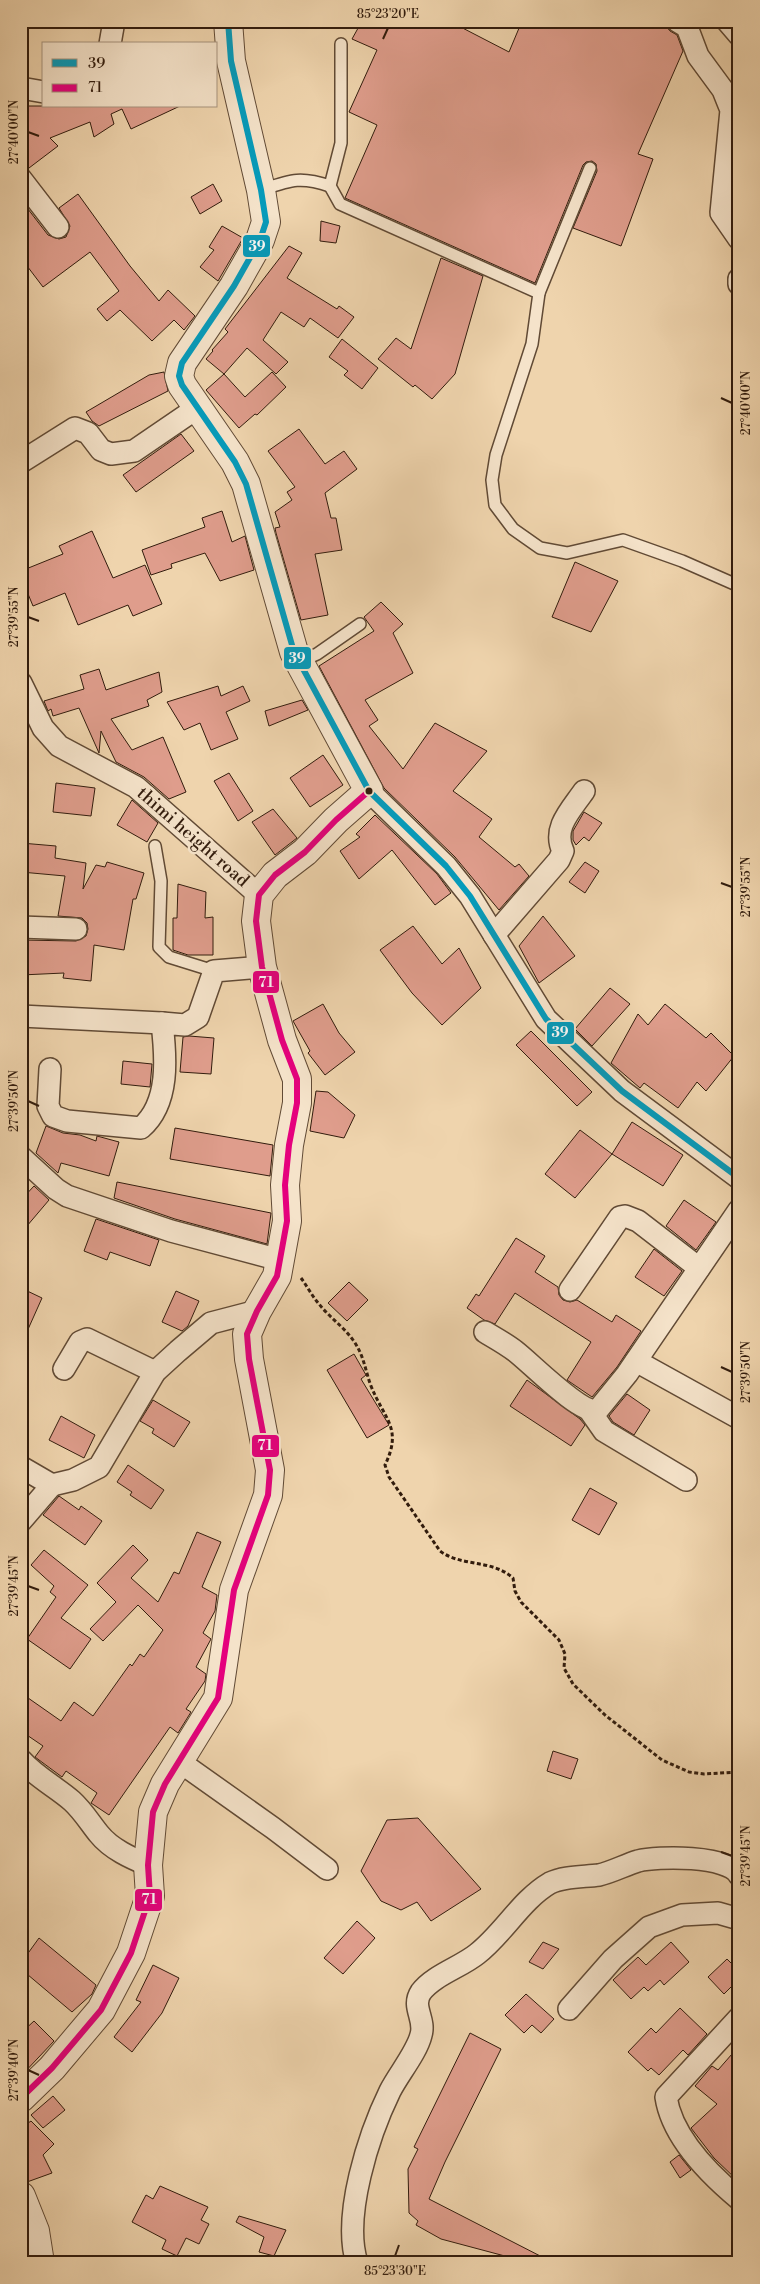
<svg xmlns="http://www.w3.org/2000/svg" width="760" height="2284" font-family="'Libre Bodoni',serif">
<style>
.building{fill:#df9d8c;stroke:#321c0d}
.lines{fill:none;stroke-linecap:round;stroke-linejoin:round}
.service-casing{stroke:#614a35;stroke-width:14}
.minor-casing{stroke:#614a35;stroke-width:24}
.tertiary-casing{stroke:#614a35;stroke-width:30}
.path{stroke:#321c0d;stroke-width:3;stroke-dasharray:4 2.5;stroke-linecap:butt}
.service{stroke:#f5e3ca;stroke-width:11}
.minor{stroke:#f5e3ca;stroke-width:21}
.tertiary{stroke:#f5e3ca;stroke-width:28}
.bus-1-casing{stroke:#f5e3ca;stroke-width:10}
.bus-2-casing{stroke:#f5e3ca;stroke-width:10}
.bus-1{stroke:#059bbb;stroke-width:6}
.bus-2{stroke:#e5007d;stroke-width:6}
.ticks{fill:none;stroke:#321c0d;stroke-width:2}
.bus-dot{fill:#321c0d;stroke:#f5e3ca;stroke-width:2}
.labels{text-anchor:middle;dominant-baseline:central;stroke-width:5;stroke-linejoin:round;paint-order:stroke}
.street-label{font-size:18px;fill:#321c0d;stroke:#f5e3ca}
.line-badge{stroke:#f5e3ca;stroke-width:2}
.badge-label{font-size:14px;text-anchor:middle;font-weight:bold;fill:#fff}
.neatline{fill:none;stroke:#321c0d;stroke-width:2}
.ticks-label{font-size:12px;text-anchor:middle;fill:#321c0d}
</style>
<rect width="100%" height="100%" fill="#efd4ad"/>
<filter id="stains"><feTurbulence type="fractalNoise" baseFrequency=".004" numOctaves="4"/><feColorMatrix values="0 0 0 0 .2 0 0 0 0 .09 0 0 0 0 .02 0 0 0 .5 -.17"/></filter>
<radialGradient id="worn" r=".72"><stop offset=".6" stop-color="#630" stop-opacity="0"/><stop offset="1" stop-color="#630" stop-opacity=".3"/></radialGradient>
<g class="building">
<path d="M362,21H449L509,52L522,21H660L665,25L670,31L677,35L683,51L638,154L653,159L621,246L573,228L597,171L596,164L592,161L586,162L583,165L535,283L345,198L377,125L349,112L377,50L352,39Z"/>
<path d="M21,106H180L131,129L122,109L111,114L114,124L94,137L90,122L50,138L58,146L29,168L21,159Z"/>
<path d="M213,184L222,201L200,214L191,197Z"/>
<path d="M78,194L130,266L159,301L168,290L195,316L184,330L174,320L152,341L120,310L107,321L97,309L119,291L90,252L43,287L21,258V200L48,235L59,239L66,237L70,226L59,208Z"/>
<path d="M321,221L340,226L336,243L320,241Z"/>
<path d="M222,226L243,238L218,281L200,267L214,250L209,247Z"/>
<path d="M289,246L302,253L287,278L337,309L339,306L354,317L338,338L310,318L304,327L281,312L263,340L288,362L276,374L247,348L224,374L206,359L213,351L212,350L228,332L225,329Z"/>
<path d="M441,258L483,276L455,374L432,399L415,385L413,387L378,359L396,338L411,349Z"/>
<path d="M342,339L378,368L362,389L344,375L348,371L329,357Z"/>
<path d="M164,372L168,391L99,426L92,421L86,412L149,375Z"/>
<path d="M272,372L286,387L257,415L255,414L239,428L206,390L224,374L245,397Z"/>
<path d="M299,429L325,464L344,451L357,469L325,493L331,518H336L342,550L315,554L328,615L301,620L276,533L275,528L280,527L275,512L292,500L287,492L295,487L268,451Z"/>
<path d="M181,434L194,451L136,492L123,475Z"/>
<path d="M222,511L232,542L245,536L254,570L220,581L205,553L171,564L172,568L151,575L142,550L205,527L202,518Z"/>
<path d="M92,531L113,578L145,565L162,604L133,616L128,605L78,625L65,593L33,606L21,577V571L63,554L59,546Z"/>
<path d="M575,562L618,581L591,632L552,617Z"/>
<path d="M381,602L403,624L393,633L413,673L365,700L378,720L369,726L403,769L435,723L487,751L453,791L492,819L479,837L515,867L519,864L529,876L499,910L455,857L384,788L319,666L374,631L364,617Z"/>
<path d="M99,669L106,690L159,672L162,692L147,700L149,706L111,719L132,750L163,737L186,792L169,799L144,777L116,762L101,731L99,753L79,708L53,716L51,709L48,711L44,701L84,689L80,675Z"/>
<path d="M218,686L221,696L243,686L250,701L226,712L238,739L211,750L200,723L184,730L167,702Z"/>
<path d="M302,700L308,710L269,726L265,711Z"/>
<path d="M323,755L343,785L310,807L290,778Z"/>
<path d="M229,773L253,811L238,821L214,781Z"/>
<path d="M56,783L95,788L91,816L53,812Z"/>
<path d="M132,800L158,823L147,842L117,825Z"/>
<path d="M273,809L297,838L275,855L252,822Z"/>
<path d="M584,812L602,823L589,841L584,837L576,845L573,840V831Z"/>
<path d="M375,815L437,874L451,893L435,905L392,850L359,879L340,851L360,837L356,834Z"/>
<path d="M21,843L56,846L55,858L86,863L83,889L96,865L105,867L107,862L144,873L136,899H133L124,950L94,945L91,981L63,978L64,973L21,975V940L76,941L86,936L88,929L87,923L82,918L58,916L65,876L21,872Z"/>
<path d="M585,862L599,871L585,893L569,882Z"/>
<path d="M178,884L206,892L205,918L213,917V955H188L173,950V918H177Z"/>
<path d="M543,916L575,956L539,983L519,946Z"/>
<path d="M413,926L442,964L459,948L481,988L442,1025L412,993L380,950Z"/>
<path d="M610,988L630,1004L592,1046L575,1029Z"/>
<path d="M323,1004L339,1033L355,1052L325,1075L308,1053L310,1051L293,1021Z"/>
<path d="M665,1004L706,1038L711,1033L734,1056L706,1091L697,1082L678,1108L644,1083L640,1088L611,1063L638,1014L648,1025Z"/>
<path d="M531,1031L592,1092L577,1106L516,1045Z"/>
<path d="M189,1036L214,1038L211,1074L180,1072L183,1037Z"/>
<path d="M123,1061L152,1064L150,1087L121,1084Z"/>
<path d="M316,1091L328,1092L355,1115L344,1138L310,1131Z"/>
<path d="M632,1122L683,1155L663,1186L612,1154Z"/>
<path d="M46,1126L63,1133L80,1135L96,1141L97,1136L119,1142L109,1176L61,1163L58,1173L36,1153Z"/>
<path d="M175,1128L273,1145L270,1176L170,1159Z"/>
<path d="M580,1130L612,1154L575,1198L545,1174Z"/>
<path d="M117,1182L271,1213L267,1244L175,1219L114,1198Z"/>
<path d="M34,1186L49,1200L21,1233V1200Z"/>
<path d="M684,1200L716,1222L696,1250L666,1226Z"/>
<path d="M96,1219L159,1240L150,1266L110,1252L107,1260L84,1251Z"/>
<path d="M516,1238L545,1256L535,1272L558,1287L559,1295L563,1300L570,1302L577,1300L612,1322L616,1315L641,1331L617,1367L592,1397L567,1380L591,1342L515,1293L495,1324L484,1320L467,1308L476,1294L479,1296Z"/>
<path d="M654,1249L682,1271L664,1296L635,1277Z"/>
<path d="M349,1282L368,1300L347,1321L328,1303Z"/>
<path d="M21,1288L42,1298L21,1345Z"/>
<path d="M176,1291L199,1301L188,1326L182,1331L162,1322Z"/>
<path d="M354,1354L366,1375L361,1379L389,1425L367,1438L327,1370Z"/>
<path d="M527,1380L580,1419L585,1425L571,1446L510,1406Z"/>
<path d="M627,1394L650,1410L634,1435L613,1422L609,1416Z"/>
<path d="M153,1400L190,1422L174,1447L152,1433L154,1429L140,1421Z"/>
<path d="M61,1416L95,1435L84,1458L49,1440Z"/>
<path d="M128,1465L164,1490L151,1509L130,1495L132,1492L117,1482Z"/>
<path d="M590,1488L617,1503L599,1535L572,1520Z"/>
<path d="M59,1496L79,1510L81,1506L102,1521L85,1545L43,1515Z"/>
<path d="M197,1532L221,1542L202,1587L217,1595L215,1611L203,1633L211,1639L196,1667L206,1674L205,1681L186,1709L191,1712L178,1733L170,1727L109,1815L91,1803L97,1793L66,1771L62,1777L35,1757L43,1746L21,1731V1693L61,1721L74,1702L93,1716L130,1664L132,1666L140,1654L144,1657L163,1630L138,1605L103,1641L90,1629L116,1602L97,1583L133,1545L148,1560L131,1578L158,1602L174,1572L179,1574Z"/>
<path d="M44,1550L88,1585L61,1618L91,1639L70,1669L27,1639L56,1597L50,1592L54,1586L31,1565Z"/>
<path d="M553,1751L578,1759L571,1779L547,1771Z"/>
<path d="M418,1818L481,1889L431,1921L417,1902L401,1910L381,1901L361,1871L387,1820Z"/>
<path d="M357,1921L375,1938L343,1974L324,1958Z"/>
<path d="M39,1938L96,1985L92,1994L72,2012L21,1969V1963Z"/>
<path d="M543,1942L559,1949L543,1969L529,1962Z"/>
<path d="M671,1942L689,1962L664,1985L660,1980L648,1991L644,1987L631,1999L613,1980L638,1957L646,1965Z"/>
<path d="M727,1959L739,1971V1979L724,1994L708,1977Z"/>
<path d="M153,1965L179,1978L162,2013L132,2052L114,2037L141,2002L136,2000Z"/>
<path d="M526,1994L554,2019L541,2033L532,2025L524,2033L505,2015Z"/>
<path d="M680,2008L707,2034L688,2055L683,2050L659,2075L651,2068L648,2071L628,2052L651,2028L656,2033Z"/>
<path d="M34,2021L54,2041L21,2076V2033Z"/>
<path d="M470,2033L501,2049L445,2162L429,2199L548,2260L547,2263H531L441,2239L416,2225L418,2221L409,2213L408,2169L418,2149L414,2147Z"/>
<path d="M739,2046V2182L714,2158L691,2128L717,2104L695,2086L712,2066L718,2070Z"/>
<path d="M53,2096L65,2110L43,2128L31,2115Z"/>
<path d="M31,2121L54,2144L43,2155L52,2173L27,2182L21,2165V2128Z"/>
<path d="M679,2155L691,2170L680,2178L670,2162Z"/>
<path d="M160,2186L208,2207L201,2220L209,2224L199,2244L186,2238L177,2256L162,2249L166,2240L132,2222L146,2195L153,2199Z"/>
<path d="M239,2216L286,2230L274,2256L259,2252L264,2237L236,2222Z"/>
</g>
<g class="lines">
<g class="service-casing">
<g id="service">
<path d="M341,44V143L330,186L340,204L539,293L532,344L496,455L492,480L495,505L513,529L540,548L567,553L623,540L682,561L739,586"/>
<path d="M261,190C291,180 300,176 330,186"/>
<path d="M539,293L590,168"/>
<path d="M299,662L317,654L360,624"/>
<path d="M155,846L161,881L159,947L169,957L214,971"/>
</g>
</g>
<g class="minor-casing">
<g id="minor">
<path d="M677,21L687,27L698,56L723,90L731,110L721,213L739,239"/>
<path d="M727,21L739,35"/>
<path d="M110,44L114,21"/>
<path d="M21,88L44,92"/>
<path d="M21,179L58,227"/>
<path d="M739,279V284"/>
<path d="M21,462L75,428L88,433L101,450L111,454L134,451L197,408"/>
<path d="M21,683L43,728L59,746L136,787L259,895"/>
<path d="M369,791L446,866L470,896L546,1019L622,1091L739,1178"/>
<path d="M21,927L76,929"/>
<path d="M494,935L559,860L563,851C552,828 571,810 584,791"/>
<path d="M21,1016L162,1023"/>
<path d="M50,1069L48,1106L53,1116L67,1121L141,1128C170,1103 166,1057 162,1023L185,1025L198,1017L214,971L262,967"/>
<path d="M21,1157L56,1189L67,1196L171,1231L280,1260"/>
<path d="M570,1290L620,1217L625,1216L638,1221L699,1268"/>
<path d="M485,1332C495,1338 506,1344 515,1351C532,1364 578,1412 597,1411L627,1374L739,1210"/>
<path d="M636,1361L739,1418"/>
<path d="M64,1369L80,1342L87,1339L155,1372"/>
<path d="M590,1411L604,1431L686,1480"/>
<path d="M21,1467L52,1485L73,1480L99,1467L155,1372L178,1351L211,1323L257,1311"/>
<path d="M21,1521L52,1485"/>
<path d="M21,1760C36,1777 56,1787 72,1801C83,1811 90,1823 99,1834C111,1849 131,1858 148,1865"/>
<path d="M180,1762L273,1828L327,1869"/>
<path d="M569,2009L613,1959L649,1927L682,1915L718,1913L739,1919"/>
<path d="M739,2018L666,2097C672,2137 709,2174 739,2199"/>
<path d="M357,2263C342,2216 369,2134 390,2091C398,2075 417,2052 421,2035C426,2019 411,2007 421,1992C434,1975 461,1967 477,1954C504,1933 521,1900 550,1883C564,1876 584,1877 599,1875C612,1872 625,1865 638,1861C657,1856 729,1855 739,1875"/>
</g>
</g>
<g class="tertiary-casing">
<g id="tertiary">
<path d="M21,2098L52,2068L101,2010L131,1953L150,1896L148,1865L153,1812L165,1784L218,1698L234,1590L268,1495L270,1470L249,1359L247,1334L257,1311L277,1276L287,1221L285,1185L289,1145L297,1103V1079L282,1040L262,967L256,921L259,895L275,875L305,852L336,820L369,791L294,652L246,484L235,462L182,385L179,376L182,363L234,286L260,240L266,222L261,190L231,61L228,21"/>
<path d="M21,2196L35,2231L40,2263"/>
</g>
</g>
<path class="path" d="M301,1278C307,1286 312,1296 319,1304C329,1317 343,1326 353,1340C364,1355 365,1370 371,1386C384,1419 403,1428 385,1465L389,1477L440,1551C461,1567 492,1559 513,1578L515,1591L521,1602L559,1640L565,1654L564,1668L573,1684L605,1715L662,1760L689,1772L704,1774L739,1772"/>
<use href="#service" class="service"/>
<use href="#minor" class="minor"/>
<use href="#tertiary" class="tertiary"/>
<g class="bus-1-casing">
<path id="bus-1" d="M228,21L231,61L261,190L266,222L260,240L234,286L182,363L179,376L182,385L235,462L246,484L294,652L369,791L446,866L470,896L546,1019L622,1091L739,1178"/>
</g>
<g class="bus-2-casing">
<path id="bus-2" d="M21,2098L52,2068L101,2010L131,1953L150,1896L148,1865L153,1812L165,1784L218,1698L234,1590L268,1495L270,1470L249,1359L247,1334L257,1311L277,1276L287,1221L285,1185L289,1145L297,1103V1079L282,1040L262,967L256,921L259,895L275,875L305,852L336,820L369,791"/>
</g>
<use href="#bus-1" class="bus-1"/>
<use href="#bus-2" class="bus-2"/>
</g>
<path class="ticks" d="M383,39L388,28M28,132L39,136M721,398L732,403M28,617L39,621M721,883L732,887M28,1101L39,1106M721,1367L732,1372M28,1586L39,1590M721,1852L732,1856M28,2070L39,2075M395,2256L399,2245"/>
<circle class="bus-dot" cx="369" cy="791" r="4.5"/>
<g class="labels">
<g class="street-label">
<text transform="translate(193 837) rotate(41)">thimi height road</text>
</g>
</g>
<g class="line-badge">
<rect x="242" y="234" width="29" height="24" rx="5" fill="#059bbb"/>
<rect x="283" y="646" width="29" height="24" rx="5" fill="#059bbb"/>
<rect x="252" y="970" width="28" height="24" rx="5" fill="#e5007d"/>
<rect x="546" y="1021" width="29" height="24" rx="5" fill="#059bbb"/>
<rect x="251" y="1434" width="29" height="24" rx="5" fill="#e5007d"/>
<rect x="134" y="1888" width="29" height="24" rx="5" fill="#e5007d"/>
</g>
<g class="badge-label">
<text x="257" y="251">39</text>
<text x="297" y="663">39</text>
<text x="266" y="987">71</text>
<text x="560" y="1037">39</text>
<text x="265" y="1450">71</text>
<text x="149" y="1904">71</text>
</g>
<rect width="760" height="2284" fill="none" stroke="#efd4ad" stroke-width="55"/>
<rect x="42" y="42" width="175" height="65" fill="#f5e3ca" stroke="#a7937e"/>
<rect x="52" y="59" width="25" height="8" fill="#059bbb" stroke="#a7937e"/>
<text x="88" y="68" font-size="15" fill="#321c0d">39</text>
<rect x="52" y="84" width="25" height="8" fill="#e5007d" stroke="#a7937e"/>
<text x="88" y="92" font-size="15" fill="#321c0d">71</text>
<rect x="28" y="28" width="704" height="2228" class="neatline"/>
<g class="ticks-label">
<text x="388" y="18">85°23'20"E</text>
<text transform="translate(14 132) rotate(-90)" y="4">27°40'00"N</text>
<text transform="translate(746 403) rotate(-90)" y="4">27°40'00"N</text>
<text transform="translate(14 617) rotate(-90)" y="4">27°39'55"N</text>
<text transform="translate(746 887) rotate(-90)" y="4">27°39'55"N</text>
<text transform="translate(14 1101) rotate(-90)" y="4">27°39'50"N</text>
<text transform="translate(746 1372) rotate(-90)" y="4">27°39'50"N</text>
<text transform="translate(14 1586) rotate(-90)" y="4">27°39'45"N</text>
<text transform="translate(746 1856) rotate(-90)" y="4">27°39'45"N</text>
<text transform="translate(14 2070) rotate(-90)" y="4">27°39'40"N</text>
<text x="395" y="2275">85°23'30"E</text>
</g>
<rect width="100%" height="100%" filter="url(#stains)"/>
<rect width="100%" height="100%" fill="url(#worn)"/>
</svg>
